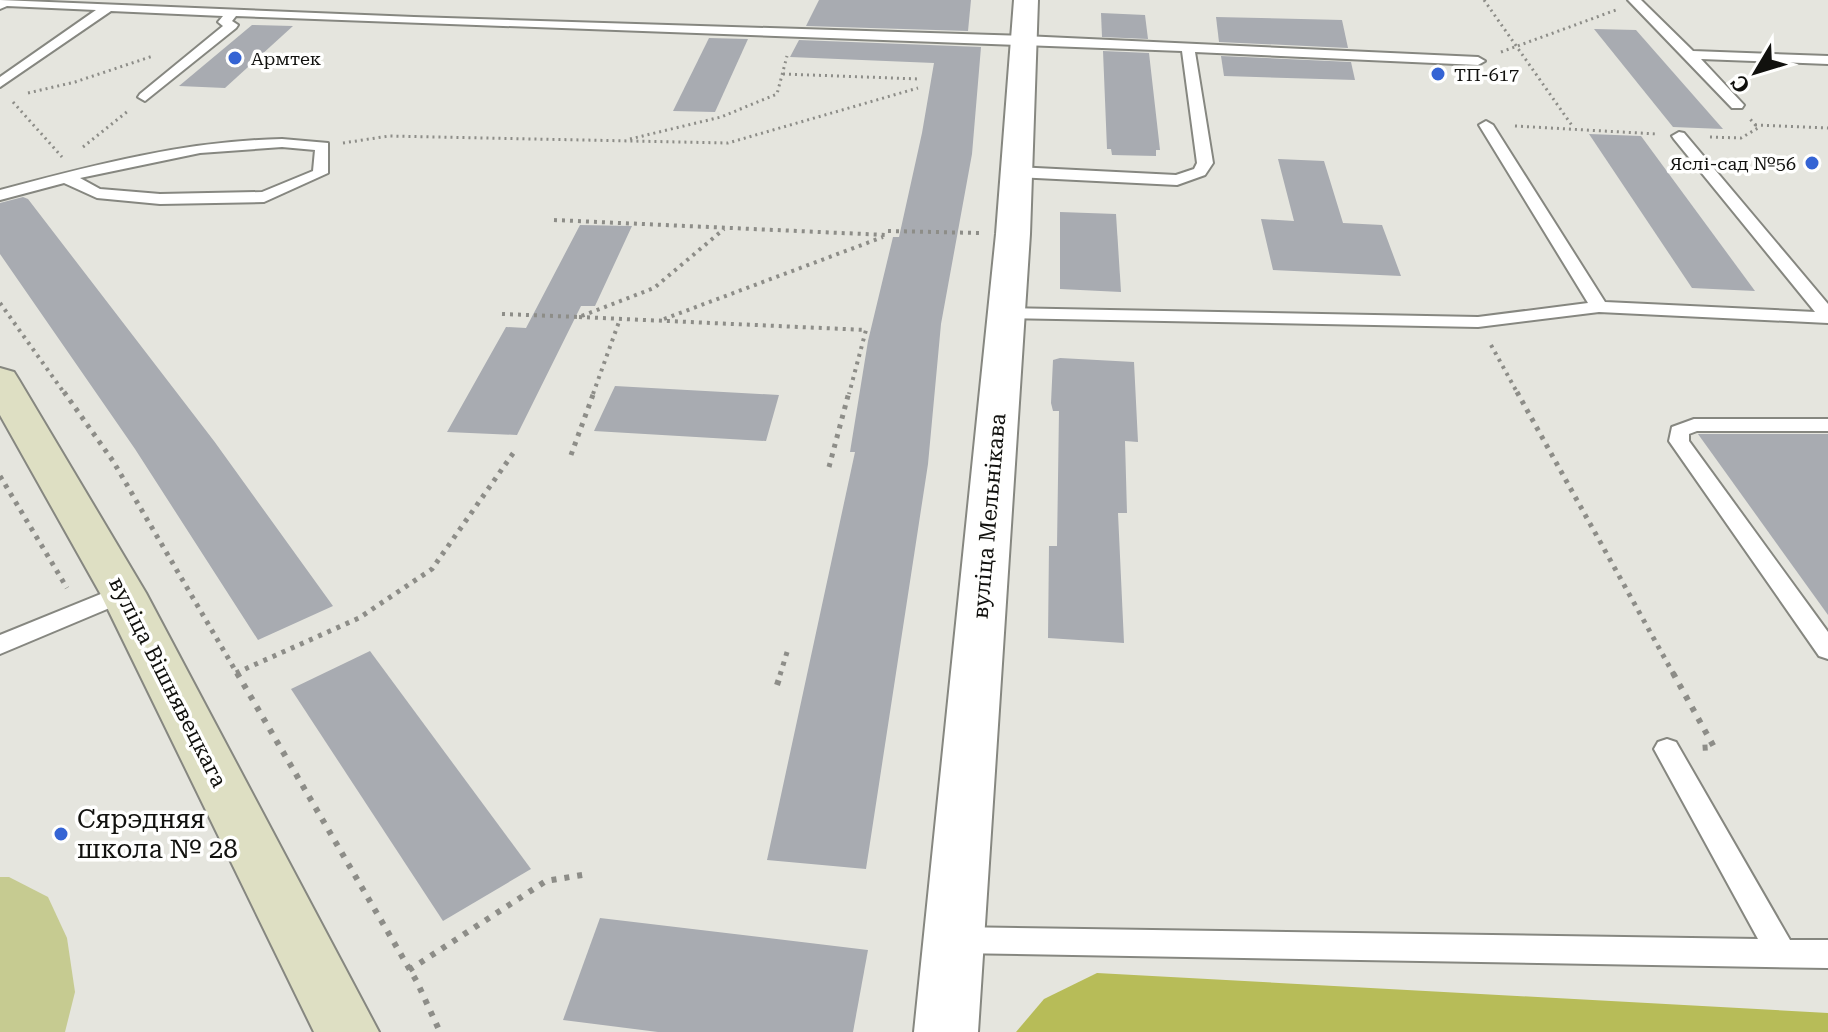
<svg xmlns="http://www.w3.org/2000/svg" width="1828" height="1032" font-family="'Roboto Serif',serif">
<style>
.green{fill:#c6cb91}
.forest{fill:#b7bc58}
.building{fill:#a8abb1}
.lines{fill:none;stroke-linecap:round;stroke-linejoin:round}
.lane-casing{stroke:#868780;stroke-width:4}
.street-casing{stroke:#868780;stroke-width:4}
.secondary-casing{stroke:#868780;stroke-width:4}
.path-far3{stroke:#8d8d88;stroke-width:3;stroke-dasharray:2 4;stroke-linecap:butt}
.path-far2{stroke:#8d8d88;stroke-width:4;stroke-dasharray:3 5;stroke-linecap:butt}
.path-far1{stroke:#8d8d88;stroke-width:5;stroke-dasharray:4 6;stroke-linecap:butt}
.path{stroke:#8d8d88;stroke-width:6;stroke-dasharray:5 8;stroke-linecap:butt}
.lane{fill:#fff;fill-rule:evenodd}
.street{fill:#fff;fill-rule:evenodd}
.secondary{fill:#dedfc3;fill-rule:evenodd}
.poi-dot{fill:#3564d4;stroke:#fffffe;stroke-width:3}
.labels{text-anchor:middle;dominant-baseline:central;stroke-width:7;stroke-linejoin:round;paint-order:stroke}
.far-poi-label{font-size:18px;fill:#11110e;stroke:#fffffe;text-anchor:start}
.street-label{font-size:22px;fill:#11110e;stroke:#fffffe}
.near-poi-label{font-size:26px;fill:#11110e;stroke:#fffffe;text-anchor:start}
</style>
<rect width="100%" height="100%" fill="#e5e5de"/>
<path class="green" d="M0,877H9L48,897L67,938L75,992L65,1032H0Z"/>
<path class="forest" d="M1097,973L1828,1013V1032H1016L1044,999Z"/>
<g class="building">
<path d="M819,0H971L968,31L806,26Z"/>
<path d="M1101,13L1145,15L1148,39L1102,37Z"/>
<path d="M1216,17L1342,20L1348,48L1219,42Z"/>
<path d="M252,25L293,26L225,88L179,86Z"/>
<path d="M1594,29L1636,30L1723,129L1673,127Z"/>
<path d="M709,38L748,39L715,112L673,111Z"/>
<path d="M799,40L981,47L972,154L941,324L928,464L866,869L767,860L855,452H850L868,341L893,237H899L922,133L934,63L790,57Z"/>
<path d="M1103,51L1149,53L1160,150H1156V156L1112,155L1111,149H1107Z"/>
<path d="M1221,56L1351,62L1355,80L1224,76Z"/>
<path d="M1589,134L1641,136L1755,291L1692,288Z"/>
<path d="M1278,159L1324,161L1343,223L1382,225L1401,276L1273,270L1261,219L1294,221Z"/>
<path d="M23,197L28,199L214,441L333,606L258,640L135,449L0,254V203Z"/>
<path d="M1060,212L1116,214L1121,292L1060,289Z"/>
<path d="M580,225L632,226L595,306H581L517,435L447,432L506,327L526,328Z"/>
<path d="M1060,358L1134,362L1138,442L1125,441L1127,513H1118L1124,643L1048,638L1049,546H1057L1059,411H1053L1051,403L1053,360Z"/>
<path d="M615,386L779,395L766,441L594,431Z"/>
<path d="M1698,434H1828V615Z"/>
<path d="M370,651L531,869L443,921L291,689Z"/>
<path d="M600,918L868,950L853,1032H658L563,1020Z"/>
</g>
<g class="lines">
<g class="lane-casing">
<g id="lane">
<path d="M0,0L414,17L1024,36L1478,57L1485,61L1478,65L1195,52L1213,163L1205,175L1177,185L1016,177L1008,172L1016,167L1176,175L1194,169L1197,163L1182,51L236,16L232,21L238,25L236,28L145,101L138,97L140,94L223,26L218,22L223,16L111,11L0,87V77L96,10L7,6L0,9Z"/>
<path d="M1628,0H1641L1693,51L1828,56V64L1701,59L1744,105L1742,108H1732Z"/>
<path d="M1486,121L1493,125L1605,302L1815,312L1674,139L1672,136L1679,132L1684,133L1828,304V323L1599,312L1478,327L1006,318L997,313L1006,308L1478,317L1588,303L1479,125Z"/>
<path d="M282,139L328,143V173L264,202L160,204L97,198L64,183L0,200V190C94,165 185,141 282,139ZM282,147L315,150L313,171L262,192L160,194L100,189L80,178L200,153Z"/>
<path d="M1694,419H1828V431H1697L1689,434V441L1828,632V659L1819,656L1669,441L1672,427Z"/>
<path d="M123,585L131,587L135,593L131,599L0,654V635Z"/>
<path d="M1667,739L1676,742L1790,940H1828V968L955,953L944,949L940,940L944,931L955,927L1758,939L1654,749L1658,742Z"/>
</g>
</g>
<g class="street-casing">
<path id="street" d="M1014,0H1038L1030,234L978,1032H914L996,234Z"/>
</g>
<g class="secondary-casing">
<path id="secondary" d="M0,368L14,372L19,380L146,593L379,1032H314L100,593L0,415Z"/>
</g>
<g class="path-far3">
<path d="M1484,0L1573,127"/>
<path d="M1501,52L1616,10"/>
<path d="M783,74L920,79"/>
<path d="M28,93L75,82L153,56"/>
<path d="M13,102L62,157"/>
<path d="M1755,125L1828,128"/>
<path d="M1515,126L1657,134"/>
<path d="M1710,137L1741,138L1758,128L1750,119"/>
<path d="M630,139L721,117L777,94L787,56"/>
<path d="M343,143L389,136L728,143L918,88"/>
<path d="M83,147L128,111"/>
</g>
<g class="path-far2">
<path d="M554,220L886,235"/>
<path d="M888,231L980,233"/>
<path d="M0,303L65,394"/>
<path d="M502,314L579,317L654,288L724,229"/>
<path d="M579,317L866,330L849,394"/>
<path d="M664,319L883,237"/>
<path d="M1491,345L1518,394"/>
<path d="M593,394L620,319"/>
</g>
<g class="path-far1">
<path d="M64,392L113,461L238,675"/>
<path d="M1517,392L1674,675"/>
<path d="M571,455L594,392"/>
<path d="M829,467L849,392"/>
<path d="M0,476L67,588"/>
<path d="M236,673L359,618L432,569L514,452"/>
<path d="M780,675L788,649"/>
</g>
<g class="path">
<path d="M237,673L417,982L440,1032"/>
<path d="M1673,673L1714,747L1700,748"/>
<path d="M777,685L781,673"/>
<path d="M409,970L546,881L588,874"/>
</g>
<use href="#lane" class="lane"/>
<use href="#street" class="street"/>
<use href="#secondary" class="secondary"/>
</g>
<g class="poi-dot">
<circle cx="235" cy="58" r="8"/>
<circle cx="1438" cy="74" r="8"/>
<circle cx="1812" cy="163" r="8"/>
<circle cx="61" cy="834" r="8"/>
</g>
<g class="labels">
<g class="far-poi-label">
<text x="251" y="58">Армтек</text>
<text x="1454" y="74">ТП-617</text>
<text x="1796" y="163" text-anchor="end">Яслі-сад №56</text>
</g>
<g class="street-label">
<text transform="translate(989 516) rotate(-85)">вуліца Мельнікава</text>
<text transform="translate(168 682) rotate(63)">вуліца Вішнявецкага</text>
</g>
<g class="near-poi-label">
<text x="77" y="819">Сярэдняя<tspan x="77" dy="30">школа № 28</tspan></text>
</g>
</g>
<g transform="translate(1756 72) rotate(232)" stroke="#fffffe" stroke-width="6" paint-order="stroke">
<path d="M0-6L14 30L0 20L-14 30Z" fill="#11110e"/>
<text y="-12" font-size="22" font-weight="bold" text-anchor="middle" fill="#11110e">С</text>
</g>
</svg>
